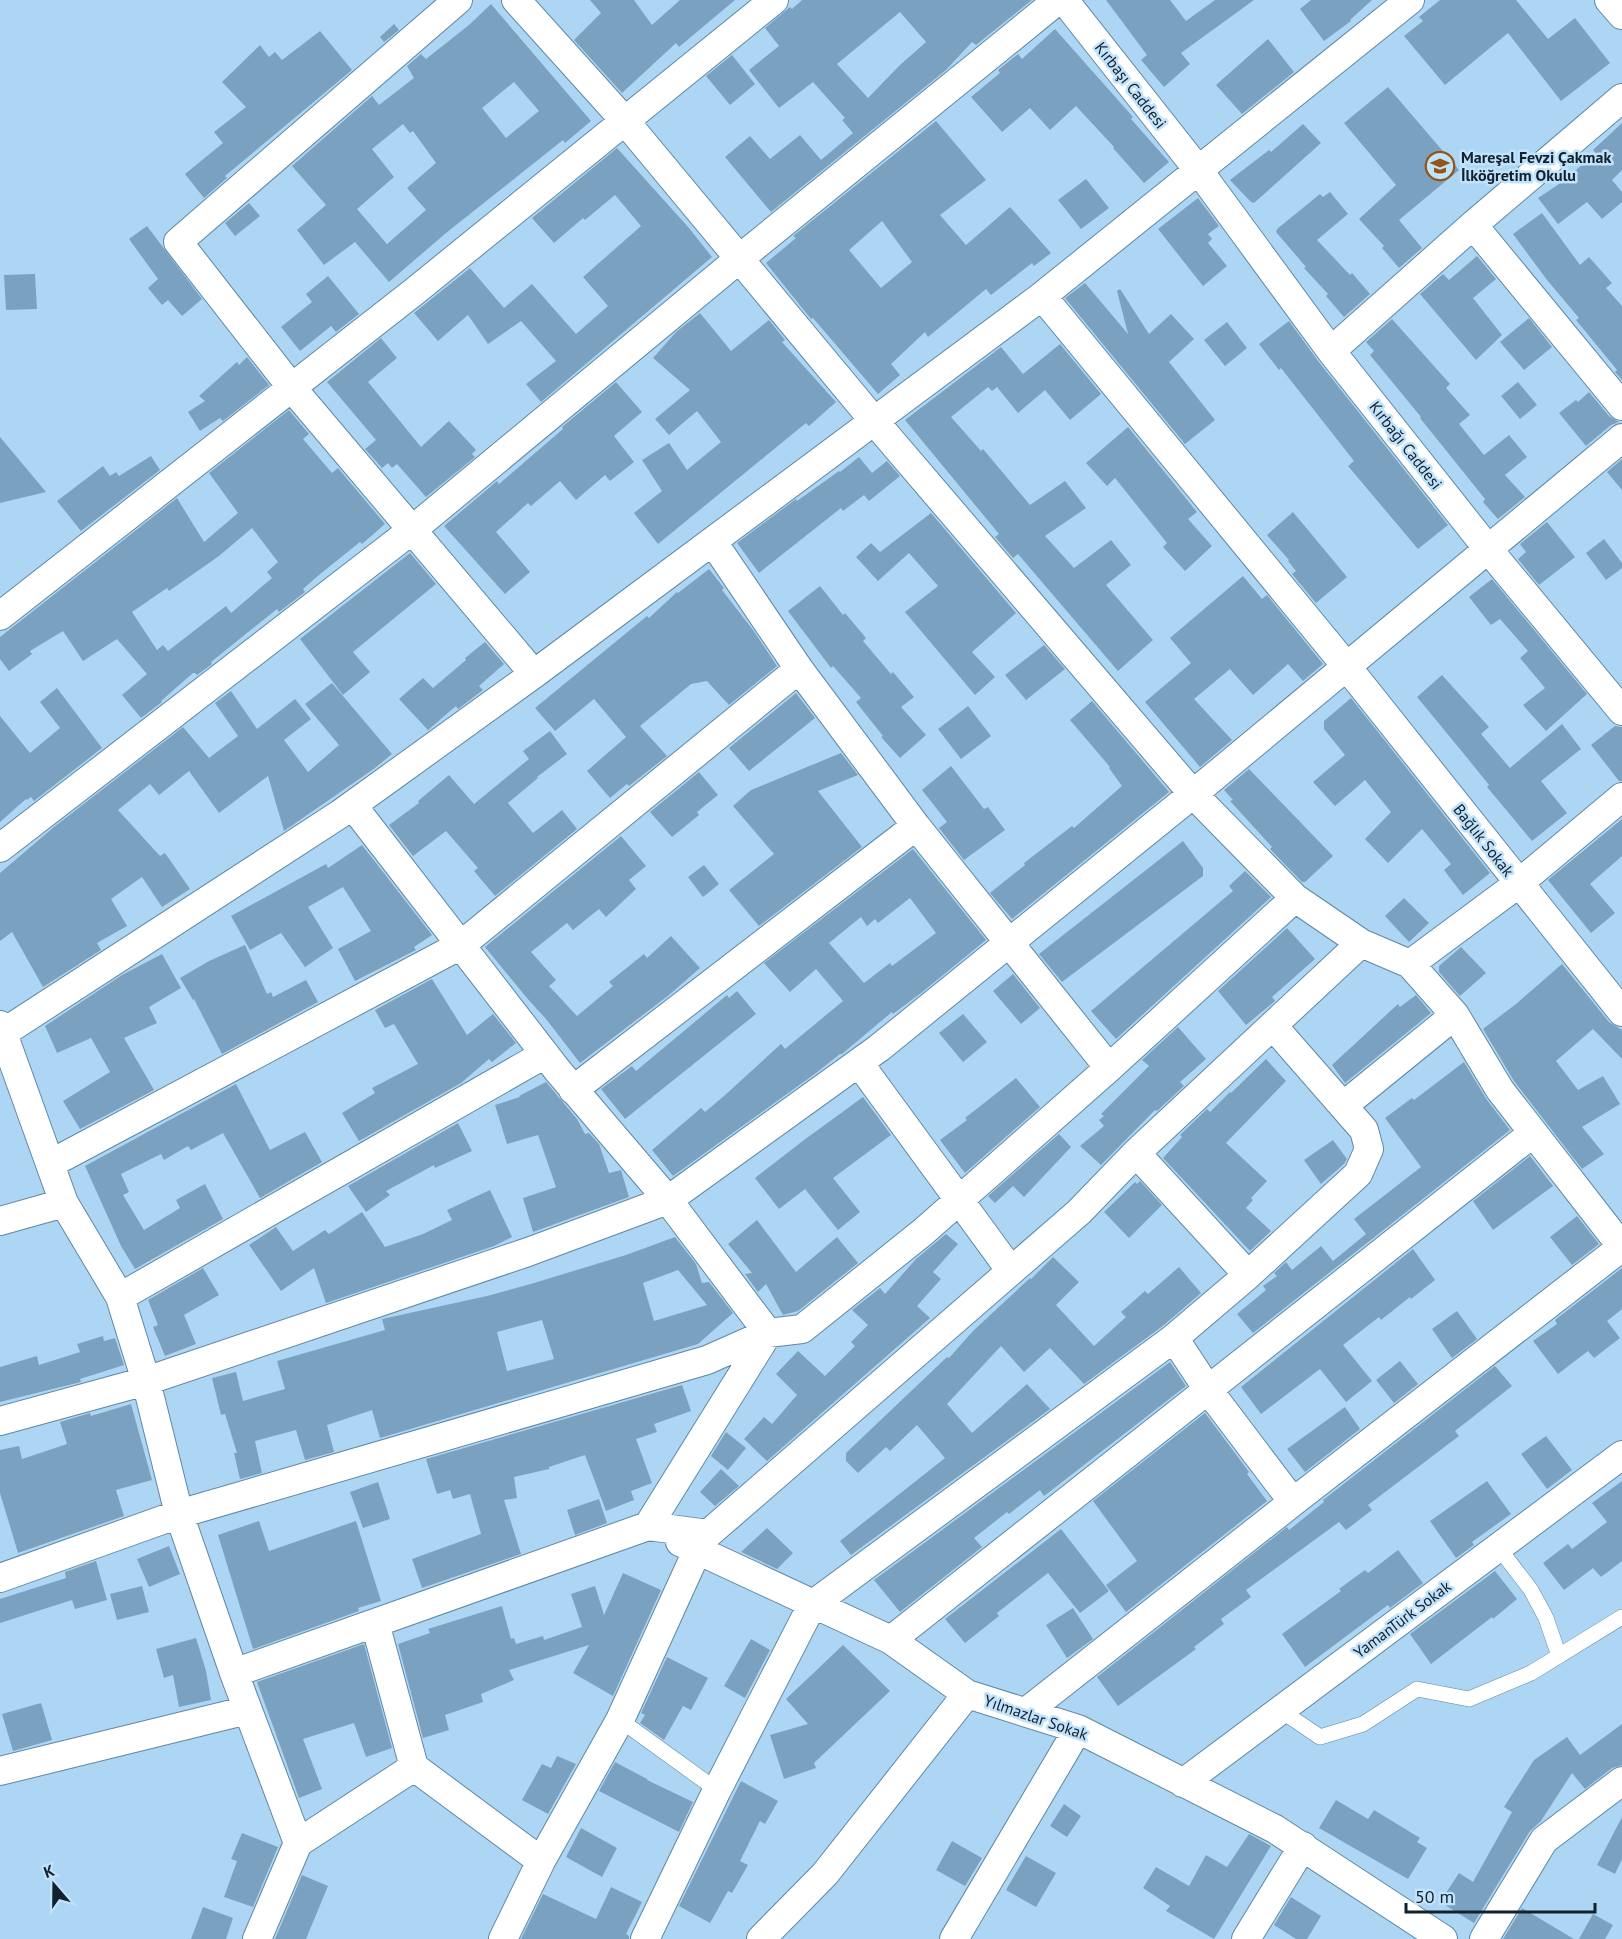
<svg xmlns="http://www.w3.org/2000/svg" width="1622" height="1939" font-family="'PT Sans',sans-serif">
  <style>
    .building { fill: #7aa2c0; fill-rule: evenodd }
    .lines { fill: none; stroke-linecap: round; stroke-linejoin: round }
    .lane-casing { stroke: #6087a4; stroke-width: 16 }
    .street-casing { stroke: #6087a4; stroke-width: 30 }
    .lane { stroke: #fff; stroke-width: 15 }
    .street { stroke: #fff; stroke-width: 28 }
    .labels { text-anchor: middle; stroke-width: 5; stroke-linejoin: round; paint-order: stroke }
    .street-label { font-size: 16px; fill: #12212d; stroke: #c1e2fb }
    .poi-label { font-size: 16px; font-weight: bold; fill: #12212d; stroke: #c1e2fb; text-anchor: start }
  </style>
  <rect width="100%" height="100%" fill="#add6f5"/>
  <path class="building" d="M590,0H634L652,25L680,0H735L679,47L676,43L622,93L574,40L601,13Z
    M802,0H1032L976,45L972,42L946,70L771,212L725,157L750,136L770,159L800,135L821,160L853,133L842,120L845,118L813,82L779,108L749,70L779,46L765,28L790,7L792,9ZM900,12L926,42L900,65L868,98L837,64Z
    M1106,0H1170L1186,21L1215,0H1254L1181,53L1190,64L1164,87L1141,60L1147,55Z
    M1311,0H1372L1350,20L1351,21L1324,41L1300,9Z
    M1440,0H1516L1548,39L1575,18L1610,63L1561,101L1508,33L1445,85L1404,36L1423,21L1419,17Z
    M491,4L591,121L565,143L563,140L446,233L389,282L355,242L324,265L297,230L326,205L292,166L372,96L379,105L414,78L407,66L421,54L426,59L469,25ZM514,82L539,111L506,138L482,108ZM403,124L410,133L413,131L436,163L407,188L426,210L387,244L357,209L394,177L372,149Z
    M394,24L399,30L384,42L380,37Z
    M1055,29L1133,117L1131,119L1169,162L1144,183L1113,148L1114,147L1076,106L1050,130L1030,108L1002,132L971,97L1000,73L998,70L1018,54L1022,59Z
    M320,31L352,70L225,176L227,178L204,198L185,174L223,143L214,132L246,107L222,82L260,45L269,57L275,52L282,60Z
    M1268,39L1294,72L1242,114L1216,85Z
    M732,55L755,84L730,105L706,76Z
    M1388,87L1459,170L1399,220L1422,248L1399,268L1382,248L1384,246L1359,219L1396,185L1344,123Z
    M936,121L986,180L940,215L966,245L1010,207L1051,253L1034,266L1032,263L991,295L986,289L928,337L925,332L891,364L900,375L878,394L813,318L811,319L766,263L796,238L793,236ZM882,221L912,262L881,288L849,250Z
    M1622,123V170L1612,180L1622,192V202L1602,219L1587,202L1558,224L1538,198L1562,182L1596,153L1593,150Z
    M1303,124L1321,143L1254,203L1251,202L1230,180L1269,150L1271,152Z
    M617,148L689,228L712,257L541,402L526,384L556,361L521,321L488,344L468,315L438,341L414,313L470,268L504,308L532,284L576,334L608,306L583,277L641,226L615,195L585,220L583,218L554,243L532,218Z
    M1086,179L1109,208L1081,229L1058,200Z
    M1330,192L1348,214L1317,240L1350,275L1352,273L1370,294L1344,317L1326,296L1328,294L1304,268L1306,267L1276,232L1277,229L1320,194L1323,197Z
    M1198,198L1219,226L1208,234L1212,239L1208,243L1227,266L1203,286L1158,229Z
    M249,203L260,216L235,236L225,223Z
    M1542,213L1580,265L1589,257L1612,283L1606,288L1622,306V380L1615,372L1617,370L1576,320L1579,318L1547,280L1513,234Z
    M147,226L202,299L182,316L168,300L162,305L148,288L158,279L129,239Z
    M1477,256L1496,279L1473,298L1502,335L1476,360L1420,294L1443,274L1449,280Z
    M35,274L37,309L6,310L4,275Z
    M328,276L359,314L336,332L331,326L300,351L281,327L312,302L306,294Z
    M1085,283L1128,334L1117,291L1120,289L1149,334L1171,314L1194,339L1169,362L1215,420L1185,444L1065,298Z
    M700,313L731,351L769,320L785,340L782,342L836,402L809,426L806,423L658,544L634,513L662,491L642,460L669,443L687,470L721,442L697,411L669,435L655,419L690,390L653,358L676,332Z
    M1529,318L1552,347L1524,370L1500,342Z
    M1392,319L1450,384L1446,388L1470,415L1459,424L1484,455L1509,435L1527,457L1505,475L1525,497L1498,519L1483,502L1485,499L1420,418L1421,417L1370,355L1374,351L1366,342Z
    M1289,321L1318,361L1448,525L1418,549L1348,466L1354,461L1281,368L1279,370L1259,344Z
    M1227,322L1247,348L1225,366L1204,340Z
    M381,338L397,358L368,382L421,447L449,421L476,450L472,454L475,457L426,497L397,464L392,468L388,463L382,468L365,449L376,440L327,382Z
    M1060,344L1101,394L1070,420L1045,390L1018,413L997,387L992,391L988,387L951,417L981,451L983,449L1030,505L1065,481L1086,508L1045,536L1074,568L1111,540L1131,565L1106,585L1153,640L1118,671L1018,554L1013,558L995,537L999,534L905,420L1001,347L1023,374Z
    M247,357L269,385L223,421L220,418L200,431L188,412L205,401L199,396L237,362L239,365Z
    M616,382L642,412L614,436L634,462L610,481L605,475L576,500L560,481L531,506L528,503L496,532L530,572L505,594L444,526L497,481L499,484L563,429L562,427Z
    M1518,382L1537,405L1520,419L1501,396Z
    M1589,392L1609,416L1619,422L1611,425L1586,446L1559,413L1576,400L1578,402Z
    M289,410L309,434L303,439L332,473L338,468L385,524L362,544L360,542L319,575L303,589L305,592L279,612L277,609L211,662L212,664L197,675L195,673H193L161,701L162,702L141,718L122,695L147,674L117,639L83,661L63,631L30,651L32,654L9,671L0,659V637L177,498L204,542L238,513L209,473ZM252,528L278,562L267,572L272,578L231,613L226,606L168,651L163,645L157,650L132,612L167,588L169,591L219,556Z
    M1128,427L1197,512L1188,519L1212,546L1185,571L1163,547L1167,543L1115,478L1107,486L1086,463Z
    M0,437L46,492L0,503Z
    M151,456L160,470L81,531L57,501L103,466L110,476L116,472L119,476Z
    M859,457L872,473L887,461L900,476L869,501L864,495L843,511L841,508L759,573L737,543L796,499L797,501L839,471L840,472Z
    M1622,459V490L1607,472Z
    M1293,512L1347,577L1316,603L1292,574L1296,571L1288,561L1289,560L1267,535Z
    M931,513L1016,613L972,652L995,677L975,695L905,612L938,586L909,553L878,581L856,557L871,543L880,552Z
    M1547,522L1575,557L1539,585L1518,559L1526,552L1520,544Z
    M1604,539L1622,563V568L1606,580L1586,553Z
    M410,553L436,584L353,652L370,672L343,695L300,639Z
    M709,569L724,588L722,590L753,630L777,666L729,705L707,681L691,684L640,726L667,756L629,786L627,784L610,798L587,771L626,737L594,699L555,731L535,708L647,616L649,618L677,592L678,593Z
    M1243,576L1262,599L1267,595L1323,664L1303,681L1288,664L1253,695L1230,669L1194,699L1232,740L1200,767L1145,702L1191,663L1170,638Z
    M1492,579L1587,694L1546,731L1523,705L1545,688L1520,658L1528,651L1500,619L1491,625L1469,597Z
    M820,586L843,615L845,613L866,638L863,641L891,674L893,672L914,697L901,707L926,735L900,758L881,737L883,736L856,702L861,698L833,666L831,668L788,611Z
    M485,642L504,664L479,686L483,690L458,709L456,706L428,730L399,699L423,678L433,688L466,660L465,658Z
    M1044,645L1065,669L1026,700L1005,675Z
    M1442,675L1489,727L1481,734L1510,768L1562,724L1581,749L1541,781L1567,813L1532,841L1487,787L1489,785L1464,754L1417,697Z
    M332,683L392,754L375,768L284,831L268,776L219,813L189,771L159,795L150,784L118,810L160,856L165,853L190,889L162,907L142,877L111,899L127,926L97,943L101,950L43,987L12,932L0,941V873L54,827L183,727L209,758L238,736L215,703L231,691L257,729L295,699L311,719L284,740L308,772L339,745L305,704Z
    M57,688L102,748L34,801L31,797L27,800L26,799L0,822V716L30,753L60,728L40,702Z
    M796,693L815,718L749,771L729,748Z
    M1351,698L1490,873L1463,895L1444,870L1451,864L1422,829L1388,863L1365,839L1391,812L1365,780L1335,806L1313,782L1345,755L1324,729V721Z
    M1092,701L1169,792L1012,919L990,893L1025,865L1024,863L1072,826L1074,828L1122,786L1109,768L1110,767L1070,720Z
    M968,706L991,736L961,759L938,729Z
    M1615,726L1622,727V781H1619L1591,745Z
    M550,731L567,754L537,777L538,778L508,803L533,833L562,810L577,829L495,896L474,871L478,868L446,831L413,856L389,825L419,803L418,801L449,775L474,804L529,759L523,751Z
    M841,753L858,775L818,791L862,847L759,926L729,890L774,854L733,806L751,790Z
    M951,766L984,809L988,807L1005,830L964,860L939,828L947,822L922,790Z
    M1249,769L1333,856L1305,882H1302L1270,849L1272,847L1230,801L1233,800L1224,790Z
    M699,772L718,795L697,812L699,815L672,837L650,812Z
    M1622,819V856L1590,884L1615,913L1591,933L1548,880Z
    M621,836L646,866L629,880L636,889L606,917L599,909L573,930L567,923L531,952L556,980L549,986L577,1016L613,986L609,982L644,954L647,958L671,936L700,968L669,995L580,1063L546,1019L526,997L485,947Z
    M1183,841L1203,868V876L1062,982L1039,954Z
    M362,845L432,935L414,947L416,950L355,981L338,949L371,931L343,887L308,907L333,948L305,967L281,933L250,950L231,916L326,864L328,868Z
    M913,849L986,940L921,993L893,1014L892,1012L842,1054H840L816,1073L673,1176L652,1150L701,1108L705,1112L724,1096L781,1044L785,1049L843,1001L816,969L790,992L764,963ZM910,898L936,933L892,966L890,963L864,983L829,943L861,917L867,926L875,919L878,923Z
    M704,865L719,884L703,897L688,877Z
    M1245,871L1271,897L1116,1039L1091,1011L1233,891L1229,886Z
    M1404,898L1429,923L1409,942L1385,916Z
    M1287,928L1315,959L1272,997L1275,1001L1246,1025L1218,991Z
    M245,945L267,994L271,992L273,997L306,980L318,1002L222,1054L194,999L193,1000L180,978L209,961Z
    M1461,947L1486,973L1460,996L1439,972V966Z
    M162,954L181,988L149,1007L157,1023L124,1038L154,1090L80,1129L63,1101L110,1072L91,1038L57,1053L45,1026L122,975Z
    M1562,964L1609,1022L1622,1030V1059L1593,1029L1556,1061L1578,1090L1603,1076L1620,1104L1582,1127L1604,1154L1582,1169L1514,1081L1483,1029L1516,1004Z
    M1013,974L1040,1008L1021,1024L993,991Z
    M432,979L467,1035L493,1014L516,1043L492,1062L489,1059L461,1083L359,1141L342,1113L375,1093L372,1088L418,1064L394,1024L385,1028L375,1010Z
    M737,991L756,1014L625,1119L601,1089L632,1066L636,1071L727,995L729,998Z
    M1416,995L1431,1013L1345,1083L1332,1065L1398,1004L1400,1007Z
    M963,1014L987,1042L963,1062L939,1033Z
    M1178,1027L1206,1059L1180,1082L1184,1086L1157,1111L1155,1110L1101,1165L1080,1146L1104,1126L1099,1120L1104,1116L1101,1114L1149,1066L1142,1060Z
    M1266,1059L1286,1081L1226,1143L1267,1181L1251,1198L1253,1200L1246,1208L1271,1231L1250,1251L1163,1158L1182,1137L1180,1135L1207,1109L1210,1112L1230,1092L1231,1093Z
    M1464,1062L1487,1100L1510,1130L1253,1333L1237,1314L1266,1290L1263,1286L1277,1276L1274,1273L1286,1262L1292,1270L1321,1246L1333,1261L1366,1234L1354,1219L1421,1167L1385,1118L1412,1098L1414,1100Z
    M1016,1078L1040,1107L965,1173L940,1140L967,1120L965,1118Z
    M546,1082L577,1119L585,1134L589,1133L599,1144L609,1173L621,1170L629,1197L533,1232L523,1198L556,1187L538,1135L507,1144L495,1105L520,1097L519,1096Z
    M236,1084L270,1150L305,1132L322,1162L260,1198L223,1133L191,1150L188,1146L164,1160L161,1154L121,1174L129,1192L123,1195L144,1230L180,1208L176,1200L205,1184L223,1219L135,1269L121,1246L85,1166Z
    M863,1097L891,1135L833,1178L860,1212L838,1230L805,1189L779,1209L755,1178L804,1140Z
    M458,1123L472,1151L435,1168L434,1165L386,1191L390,1195L366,1212L348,1186Z
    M1059,1134L1071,1147L1024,1197L1013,1186L995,1203L988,1196Z
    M1333,1140L1347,1159L1344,1164L1321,1184L1304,1160Z
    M1530,1156L1553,1186L1493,1230L1473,1201Z
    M1140,1181L1162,1205L1129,1238L1104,1212L1135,1182L1137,1184Z
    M490,1190L512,1237L494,1246L326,1303L314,1268L281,1291L249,1245L276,1227L293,1251L325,1230L329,1234L362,1212L385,1247L423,1234L452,1220L447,1210Z
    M1577,1216L1599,1244L1572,1265L1550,1237Z
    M757,1220L796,1272L837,1237L858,1263L798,1311L783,1315L766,1284L758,1292L745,1274L752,1273L728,1244Z
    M946,1234L958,1244L933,1272L941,1279L917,1306L930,1318L767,1461L744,1439L764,1417L772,1424L797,1395L776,1374L798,1351L825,1376L855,1346L851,1342L868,1325L852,1310L880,1288L885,1294L916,1259Z
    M675,1237L696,1264L702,1283L709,1282L733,1313L698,1344L380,1438L372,1410L327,1425L334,1452L305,1460L296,1430L255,1441L262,1473L240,1479L234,1453H237L225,1414L221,1415L212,1378L236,1372L243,1401L285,1389L277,1361L385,1330L382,1319L487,1296L534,1283L626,1255ZM678,1270L707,1305L654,1321L643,1283ZM542,1320L554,1359L507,1371L497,1332Z
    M1413,1249L1435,1280L1411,1299L1410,1297L1381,1320L1379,1317L1343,1345L1372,1381L1346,1402L1320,1369L1261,1414L1241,1387Z
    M1053,1257L1079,1282L1056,1305L1094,1346L1126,1317L1121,1312L1145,1291L1148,1294L1179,1267L1201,1293L1164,1325L1084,1384L1050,1348L1024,1372L1001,1346L947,1404L972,1433L1027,1384L1050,1409L851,1555L840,1541L945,1458L917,1425L890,1451L886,1447L858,1473L846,1461V1453L947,1357L949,1358L973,1331L1030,1278L1031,1279Z
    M203,1268L219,1295L184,1315L196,1344L165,1356L153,1327L158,1325L148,1300Z
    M1622,1268V1309L1607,1321L1620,1338L1594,1358L1588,1351L1558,1374L1533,1341L1557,1324L1555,1320Z
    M1457,1311L1477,1339L1452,1358L1432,1329Z
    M103,1336L104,1341L115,1338L124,1365L80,1379L81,1382L0,1402V1367L37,1356L39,1365L80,1352L77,1344Z
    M1400,1361L1418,1384L1394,1403L1376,1380Z
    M1170,1362L1186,1386L1044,1496L1040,1490L1009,1514L1007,1512L974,1538L982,1547L900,1612L874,1580Z
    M1495,1366L1512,1386L1455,1431L1459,1436L1368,1505L1372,1510L1346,1530L1339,1522L1246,1590L1251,1597L1221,1619L1224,1624L1194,1647L1196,1649L1118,1706L1097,1677L1287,1527L1289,1530L1324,1502L1323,1500Z
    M682,1385L691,1411L654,1424L657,1432L636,1439L652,1483L631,1491L634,1500L606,1511L585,1455L549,1467V1469L514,1477L517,1498L504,1500L521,1554L422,1588L412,1559L481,1534L470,1494L453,1499L450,1490L437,1494L426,1459Z
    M131,1404L152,1480L116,1490L124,1516L18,1553L0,1493V1450L19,1446L22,1459L67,1444L60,1422L90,1413L91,1416Z
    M1345,1407L1360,1429L1305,1472L1287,1449Z
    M1205,1413L1249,1472L1247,1474L1267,1501L1126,1612L1106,1585L1137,1561L1093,1501Z
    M726,1432L746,1448L728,1470L711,1456Z
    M1546,1436L1572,1470L1547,1489L1521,1454Z
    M721,1469L739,1486L715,1506L700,1492Z
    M1487,1481L1511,1514L1472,1542L1474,1545L1456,1558L1430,1521Z
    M1622,1481V1561L1601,1577L1593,1568L1564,1590L1543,1563L1568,1544L1572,1549L1607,1522L1592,1503Z
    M378,1482L390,1519L363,1528L350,1492Z
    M599,1499L607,1523L575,1535L567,1510Z
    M259,1521L269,1551L356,1521L381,1601L358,1608L359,1611L253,1649L218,1535Z
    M767,1528L793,1553L777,1569L741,1552Z
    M1061,1529L1109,1591L1080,1613L1048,1573L997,1613L999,1616L965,1643L945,1619Z
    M169,1546L180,1574L149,1587L137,1559Z
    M1398,1550L1423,1583L1390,1608L1388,1605L1305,1667L1282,1634L1341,1591L1339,1589L1365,1570L1368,1573Z
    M96,1561L107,1600L75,1609L72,1600L0,1623V1599L66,1578L65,1572Z
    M1495,1571L1517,1599L1493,1619L1492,1617L1431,1664L1410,1634Z
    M623,1573L661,1590L613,1696L573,1673L589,1645L509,1670L514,1680L481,1694L483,1702L445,1715L449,1730L423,1738L398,1644L430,1633L428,1629L502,1606L511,1639L514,1638L516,1644L543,1636L544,1640L582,1627L571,1594L595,1586L604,1615Z
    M142,1586L149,1612L117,1620L110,1594Z
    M1073,1608L1093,1639L1067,1658L1046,1625Z
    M196,1638L206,1671L211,1700L179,1707L173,1675L164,1678L156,1649Z
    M751,1639L770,1650L745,1698L724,1686Z
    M364,1644L392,1748L366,1757L354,1723L303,1739L322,1789L299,1798L257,1682Z
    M843,1645L890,1691L814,1763L816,1768L784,1779L770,1735L808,1724L786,1699Z
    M667,1657L708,1678L691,1710L683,1706L664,1740L640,1723L645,1715L641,1713Z
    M41,1703L52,1740L13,1751L2,1714Z
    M1622,1724V1765L1612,1768L1585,1789L1572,1773L1541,1821L1530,1831L1474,1923L1440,1902L1459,1873L1473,1882L1512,1812L1504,1807L1534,1760L1567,1737L1580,1755Z
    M557,1756L576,1764L548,1814L522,1800L542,1764L551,1768Z
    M615,1762L647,1779V1780L693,1802L679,1832L599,1791Z
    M741,1781L778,1801L765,1824L760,1821L740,1861L748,1865L732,1893L728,1891L710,1923L679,1906Z
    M1336,1800L1368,1819L1374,1810L1420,1838L1417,1842L1427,1848L1408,1879L1319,1828Z
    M1064,1804L1081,1816L1067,1837L1050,1826Z
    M1622,1817V1859L1615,1874L1597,1865Z
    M581,1828L617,1848L602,1877L566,1857Z
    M242,1833L278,1847L253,1907L224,1897L237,1861L231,1859Z
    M1249,1834L1271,1846L1214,1939L1166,1911L1170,1906L1143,1888L1156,1867L1189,1886L1206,1855L1227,1867Z
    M952,1841L982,1858L965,1886L936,1870Z
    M1026,1856L1056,1873L1036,1907L1006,1890Z
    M302,1875L328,1886L306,1939H275Z
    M611,1887L642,1902L626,1934L629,1936V1939H521L543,1894L596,1919Z
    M1291,1897L1321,1916L1307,1939H1296L1274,1925Z
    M203,1907L233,1918L226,1939H191Z
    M1522,1908L1574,1939H1503Z
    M1593,1914L1613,1925L1605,1939H1579Z"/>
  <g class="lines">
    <g class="lane-casing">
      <path id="lane" d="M1498,1547L1531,1590L1546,1618L1559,1656
        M1280,1710L1320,1737L1363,1724L1417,1689L1469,1699L1531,1673L1622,1617
        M620,1720L717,1790"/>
    </g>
    <g class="street-casing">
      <path id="street" d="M458,0L178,242L292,388L534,674
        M516,0L625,121L875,422L1193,794L1295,898L1361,943L1410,964L1455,1015L1500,1090L1622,1247L1293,1502
        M1064,0L1199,171L1331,351L1488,549L1622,711
        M1609,0L1622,15
        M1473,225L1622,406
        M1042,296L1347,667L1622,1012
        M1331,351L1473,225L1622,98
        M713,542L799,669
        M0,616L415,291L774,0
        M353,806L558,1071L668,1200L768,1333L648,1526
        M0,848L412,530L739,259L1058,0
        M1410,964L1518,884L1622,797
        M0,1025L64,1203L120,1297L146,1381L179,1514L234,1673L298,1843
        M1273,1026L1343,1106
        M3,1033L340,814L534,674L1042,296L1410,0
        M859,1063L1011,1271
        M573,1090L916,826
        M1136,1153L1248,1275
        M50,1164L461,945L799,669L916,826L1109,1068L1295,898
        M0,1221L64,1203
        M120,1297L545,1054
        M0,1421L146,1381L528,1252L668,1200L879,1048L1193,794L1622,438
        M680,1542L891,1640L967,1694
        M0,1578L179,1514L707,1360L768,1333L802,1329L923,1232L1109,1068
        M375,1623L414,1767
        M891,1640L1533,1133
        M234,1673L648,1526L708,1534L1079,1212L1136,1153L1361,943
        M1026,1712L1293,1502L1209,1391L1174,1338
        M0,1771L248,1710
        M1183,1783L1622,1455
        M257,1939L298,1843L414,1767L541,1861
        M503,1939L541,1861L620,1720L697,1551
        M645,1939L717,1790L812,1605L1174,1338L1248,1275L1358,1174L1369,1149L1364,1130L1343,1106L1455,1015
        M761,1939L825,1874L967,1694L1078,1729L1275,1829L1443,1939
        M954,1939L1078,1729
        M1246,1939L1303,1846
        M1484,1939L1544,1840L1622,1781"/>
    </g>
    <use href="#lane" class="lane"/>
    <use href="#street" class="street"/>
  </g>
  <defs>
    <g id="school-ring" transform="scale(1.5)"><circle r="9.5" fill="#c1e2fb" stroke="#915516" stroke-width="1.5"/><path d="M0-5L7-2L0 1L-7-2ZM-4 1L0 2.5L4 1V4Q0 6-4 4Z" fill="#915516"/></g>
  </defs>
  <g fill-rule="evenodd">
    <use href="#school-ring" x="1440" y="166"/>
  </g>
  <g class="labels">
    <g class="street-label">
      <text transform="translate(1131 85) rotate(52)" y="6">Kırbaşı Caddesi</text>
      <text transform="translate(1406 445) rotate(52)" y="6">Kırbağı Caddesi</text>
      <text transform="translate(1484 840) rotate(52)" y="6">Bağlık Sokak</text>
      <text transform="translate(1402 1619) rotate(-37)" y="6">YamanTürk Sokak</text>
      <text transform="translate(1036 1717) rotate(19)" y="6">Yılmazlar Sokak</text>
    </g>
    <g class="poi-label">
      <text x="1461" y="163">Mareşal Fevzi Çakmak<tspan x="1461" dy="18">İlköğretim Okulu</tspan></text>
    </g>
  </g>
  <g transform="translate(54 1885) rotate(340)" stroke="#c1e2fb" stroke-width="4.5" paint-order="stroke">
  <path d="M0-4.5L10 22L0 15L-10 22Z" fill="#12212d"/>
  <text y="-9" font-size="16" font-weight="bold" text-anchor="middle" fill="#12212d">K</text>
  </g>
  <path d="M1406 1903v9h189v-9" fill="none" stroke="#12212d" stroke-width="3"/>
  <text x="1415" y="1903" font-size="18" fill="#12212d" stroke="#c1e2fb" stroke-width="4.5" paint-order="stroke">50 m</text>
</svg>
